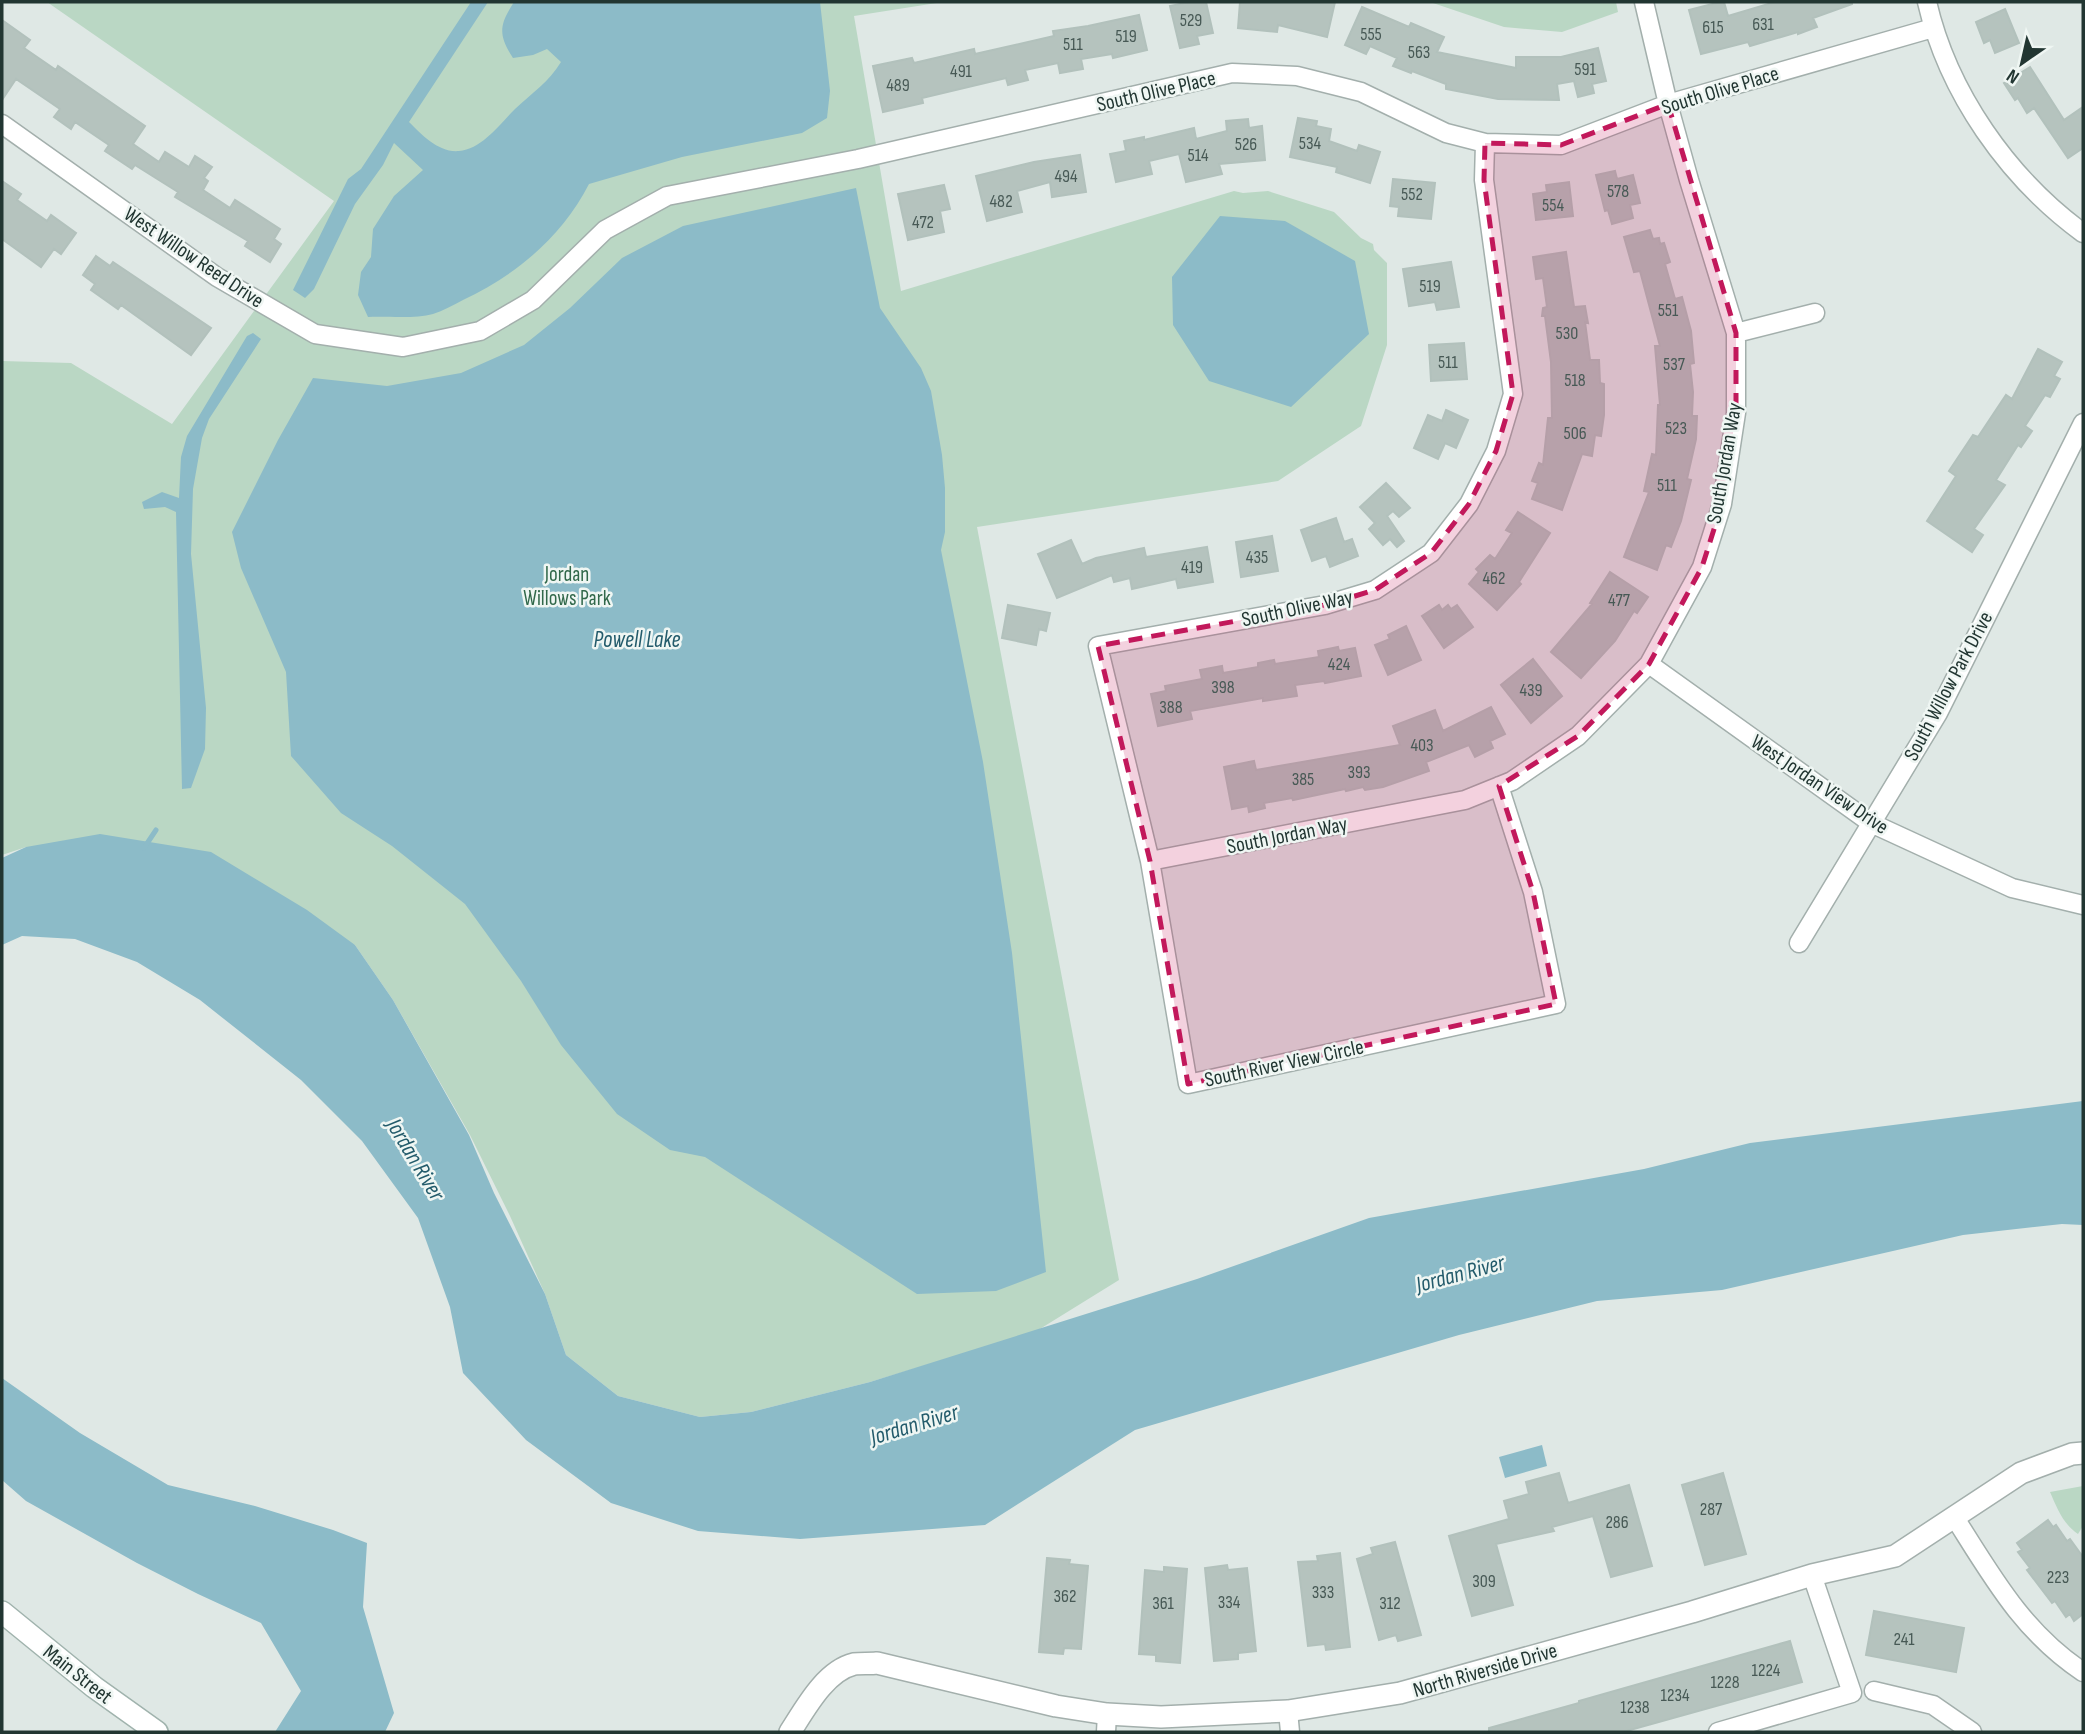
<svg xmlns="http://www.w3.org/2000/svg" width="2085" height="1734" font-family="'Sofia Sans Condensed',sans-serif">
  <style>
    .green { fill: #bad7c4 }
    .water { fill: #8cbbc8 }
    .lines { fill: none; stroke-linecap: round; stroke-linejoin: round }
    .stream { stroke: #8cbbc8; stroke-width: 5 }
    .building { fill: #b5c3be; stroke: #b2c1bc; stroke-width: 2 }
    .minor-casing { stroke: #a3afac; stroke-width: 21 }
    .tertiary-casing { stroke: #a3afac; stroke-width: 24 }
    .secondary-casing { stroke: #a0b3ad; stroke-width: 24 }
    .minor { stroke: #fff; stroke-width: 18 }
    .tertiary { stroke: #fff; stroke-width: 21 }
    .secondary { stroke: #fff; stroke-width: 21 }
    .marked { fill: #c2185b; fill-opacity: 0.2; stroke: #c2185b; stroke-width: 5; stroke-dasharray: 14 9; stroke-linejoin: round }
    .labels { text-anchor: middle; stroke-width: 5; stroke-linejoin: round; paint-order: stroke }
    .number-label { font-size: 18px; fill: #475955 }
    .street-label { font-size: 21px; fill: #223632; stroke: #eff6f3 }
    .park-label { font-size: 21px; fill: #31684a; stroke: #eff6f3 }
    .water-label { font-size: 23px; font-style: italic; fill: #235b6b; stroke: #eff6f3 }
  </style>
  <rect width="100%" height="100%" fill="#dfe8e5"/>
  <path class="green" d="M47,2H943L854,16L901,291L1234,191L1243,193L1268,191L1334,212L1361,238L1373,244L1374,250L1387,263V345L1361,426L1278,481L977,527L1119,1280L1035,1332L870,1382L751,1412L700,1417L618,1396L566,1355L545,1294L510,1216L470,1135L393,1000L355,945L26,847L2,855V361L71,363L172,424L334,201Z
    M1430,2H1616L1618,12L1562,32L1504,27Z
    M2083,1486V1526L2078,1534C2063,1524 2057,1508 2050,1492Z"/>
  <path class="water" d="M471,2H488L409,122C422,135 439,153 459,151C482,149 500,124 515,109C532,93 549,82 561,62L547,49L533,55L513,58C498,35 499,25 514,2H820L830,91L827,118L802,133L682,157L589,184C562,237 516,275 463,300C453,305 443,311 433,314C416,319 387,316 368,317L358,295L361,272L371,257L373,229L394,196L423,170L394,143L383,165L355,204L314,289L305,298L293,290L348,179L361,169Z
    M856,188L880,308L921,368L931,391L942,455L945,488V532L941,550L983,762L1012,953L1046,1272L996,1291L917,1294L705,1157L670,1150L617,1114L561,1045L521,981L465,904L392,846L341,813L291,756L286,672L241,568L232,532L278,440L313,378L387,386L461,373L524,345L570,308L622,258L683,226Z
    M1220,216L1285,221L1355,261L1369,334L1291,407L1209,381L1173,325L1172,277Z
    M253,333L261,339L209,419L202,438L193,489L191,554L206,708L205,749L191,788L182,789L176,512L165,507L144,509L142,502L162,492L179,498L181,457L187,436L247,336Z
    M100,834L211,852L307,910L355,945L393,1000L469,1135L494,1193L545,1294L566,1355L618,1396L700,1417L751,1412L870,1382L1197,1279L1369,1218L1644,1169L1750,1143L2083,1101V1225L2062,1224L1963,1235L1722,1290L1597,1301L1459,1335L1135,1430L985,1525L800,1539L698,1531L611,1503L526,1440L463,1373L450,1307L418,1218L362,1141L301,1080L200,1000L137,962L75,939L22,936L2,945V858L26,847Z
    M2,1378L80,1433L168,1485L255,1506L333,1530L367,1543L363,1607L394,1713L385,1732H275L301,1691L261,1623L198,1594L137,1563L26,1501L2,1480Z
    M1542,1445L1547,1466L1505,1478L1499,1457Z"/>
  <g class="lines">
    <path class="stream" d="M144,848L156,830"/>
  </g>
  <path class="building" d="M1190,2H1206L1213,33L1197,36L1199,44L1180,48L1170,6Z
    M1240,2H1335L1327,37L1278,25L1277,32L1238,28Z
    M1720,2H1724L1728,16L1775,2H1852V4L1813,18L1817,27L1798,34V32L1750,46L1748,42L1701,54L1689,10Z
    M1362,7L1409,27L1411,23L1444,37L1437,52L1516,68V57H1561L1598,48L1606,81L1592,84L1594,93L1578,97L1574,81L1557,84L1559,100L1498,99L1446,89V84L1412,71L1411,73L1393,66L1397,58L1370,46L1366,54L1345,45Z
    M2005,9L2019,43L1995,53L1990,40L1984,43L1976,22Z
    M1139,15L1147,50L1113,58L1112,54L1081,59L1083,69L1060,73L1058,63L1025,70L1028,80L1008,85L1006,78L922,98L923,103L883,112L873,66L912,58L914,63L974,49L975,54L1054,36L1053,31L1088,26Z
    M2,20L30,40L24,48L56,70L58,66L145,126L133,144L159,162L165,152L189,167L195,156L212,167L204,178L208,181L203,190L230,208L235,200L280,229L274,239L281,244L270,262L245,246L248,241L175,197L178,192L135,165L132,169L105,151L109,145L75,122L71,129L54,117L60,109L16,79L2,100Z
    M2030,67L2064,120L2083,107V148L2068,158L2034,108L2027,113L2018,98L2015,100L2004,83Z
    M1298,118L1317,121L1316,126L1331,129L1329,141L1357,151L1359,145L1380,152L1370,183L1336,172L1337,167L1290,157Z
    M1248,119L1249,128L1262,126L1265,160L1219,164L1222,174L1186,182L1179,154L1149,161L1152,174L1116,182L1110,154L1126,151L1124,141L1144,137V140L1194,128L1196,139L1227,131L1226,121Z
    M1080,155L1086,192L1052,197L1050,182L1017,191L1022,212L987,221L976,176L1034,162Z
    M1615,171L1617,179L1633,175L1640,203L1630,205L1633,218L1612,224L1608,210L1605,211L1596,175Z
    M1393,179L1435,183L1431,219L1398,216L1399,207L1390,206Z
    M2,181L21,194L17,200L47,221L51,215L76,233L61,254L54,249L41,267L2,239Z
    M1569,182L1573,216L1536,220L1533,194L1547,192L1546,185Z
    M944,185L950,209L940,211L944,232L908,240L898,194Z
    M1650,230L1653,239L1659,238L1660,244L1664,243L1670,262L1665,264L1675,299L1682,297L1691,331L1694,363L1690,364L1693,392L1692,416H1697L1696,439L1687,479L1691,480L1681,521L1671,547L1666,545L1657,570L1624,557L1649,492L1644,491L1652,454L1656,455L1658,405H1660L1655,346H1660L1640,271L1634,272L1624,237Z
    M1566,252L1574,307L1585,306L1588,323L1585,322L1590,360H1599L1600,383L1604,384V415L1601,436L1595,435L1592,456L1582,454L1562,510L1532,499L1538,483L1532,481L1539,463L1543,465L1548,418H1552L1551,362L1545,316H1542L1543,308L1547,307L1543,278L1536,279L1533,257Z
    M96,256L110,266L113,262L211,328L191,355L121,305L118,309L91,290L95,284L83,275Z
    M1451,262L1459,307L1437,310L1435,302L1409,306L1403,269Z
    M1464,343L1467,379L1431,381L1429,345Z
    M2038,349L2062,362L2054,376L2060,379L2050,397L2045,395L2025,426L2032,431L2021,447L2018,445L1996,480L2005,485L1974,529L1983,535L1972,552L1927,521L1956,476L1949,471L1973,435L1978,437L2006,395L2012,399Z
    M1446,410L1468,420L1456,448L1445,443L1438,459L1414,448L1428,415L1442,421Z
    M1386,483L1410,508L1399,517L1393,511L1387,516L1404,541L1397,547L1390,539L1383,545L1369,529L1375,523L1360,507Z
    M1518,512L1550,533L1519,582L1521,584L1497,610L1469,584L1479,572L1476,569L1490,555L1495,559L1512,533L1506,530Z
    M1336,518L1344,542L1352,539L1358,556L1330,567L1326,556L1312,561L1301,530Z
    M1272,536L1278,571L1241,577L1236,542Z
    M1071,540L1082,564L1096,558L1144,548L1146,557L1207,547L1213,582L1178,588L1176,579L1132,589L1130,578L1114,582L1112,575L1057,598L1038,554Z
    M1610,572L1648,597L1637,613L1634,611L1615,641L1581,678L1551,652L1592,604L1590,603Z
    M1008,605L1050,613L1046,631L1039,629L1036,645L1002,638Z
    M1439,605L1442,610L1448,605L1451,609L1457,605L1473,627L1444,648L1422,616Z
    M1406,626L1421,660L1388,675L1375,645L1390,639L1388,635Z
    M1338,647L1339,651L1355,648L1361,676L1325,683L1324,681L1295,685L1297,696L1263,701V698L1190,711L1192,719L1158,726L1151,694L1166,691L1165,686L1202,679L1200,670L1222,666L1223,673L1258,667V663L1274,660L1275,664L1319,657L1318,651Z
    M1533,659L1562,696L1531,723L1501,685Z
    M1491,707L1505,734L1490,741L1493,748L1475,757L1469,745L1426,762L1429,771L1383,787L1365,790L1363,787L1346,791L1345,789L1293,800L1292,798L1264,803L1265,808L1249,812L1248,806L1232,809L1224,767L1254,761L1256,770L1400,745L1393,726L1435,710L1443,731Z
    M1559,1473L1568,1503L1629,1485L1652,1566L1611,1577L1593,1516L1552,1527L1554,1531L1496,1544L1513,1605L1472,1616L1449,1536L1509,1519L1504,1501L1529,1494L1526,1482Z
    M1723,1473L1746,1554L1705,1565L1682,1485Z
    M2048,1520L2053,1527L2056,1525L2067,1541L2070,1539L2083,1557V1614L2074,1621L2070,1614L2066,1617L2055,1601L2052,1603L2027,1570L2030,1568L2018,1552L2022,1550L2017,1543Z
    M1395,1542L1421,1635L1398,1641L1396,1635L1379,1640L1357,1559L1373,1554L1371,1548Z
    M1340,1553L1350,1647L1326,1650L1325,1644L1308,1646L1298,1562L1318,1561L1317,1556Z
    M1047,1558L1070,1560L1069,1564L1088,1566L1081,1649L1064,1648L1063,1654L1039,1652Z
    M1227,1565L1228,1570L1247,1568L1256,1651L1238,1653V1659L1214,1661L1205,1568Z
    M1164,1567L1187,1569L1180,1663L1156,1661V1655L1139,1654L1145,1570L1164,1572Z
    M1874,1611L1964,1628L1956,1672L1866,1655Z
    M1790,1641L1802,1682L1623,1732H1489V1728L1579,1703V1701Z"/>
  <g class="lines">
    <g class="minor-casing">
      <path id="minor" d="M1927,2C1948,93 2008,178 2083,233
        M2,124L217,277L315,334L403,347L480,331L533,300L605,230L667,196L858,159L1232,73L1297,76L1361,92L1446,133L1485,143L1561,145L1668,104L1933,28
        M1485,143L1484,180L1513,394L1496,451L1469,504L1431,553L1375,590L1325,605L1098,646L1150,861L1188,1084L1556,1004L1533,892L1499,786
        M1736,333L1815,313
        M1649,664L1871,823L2012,888L2083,905
        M1150,861L1465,800L1512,781L1578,736L1649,664L1702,567L1722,504L1736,413V333L1689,180L1668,104L1644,2
        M1799,943L1938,713L2083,423
        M1955,1518C1993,1578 2023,1632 2083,1672
        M1874,1691L1933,1705L1972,1732
        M1288,1711L1290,1732
        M1106,1732L1107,1714
        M1718,1732L1852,1693L1812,1575"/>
    </g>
    <g class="tertiary-casing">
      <path id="tertiary" d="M790,1732C805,1709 825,1671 854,1664C861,1663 870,1664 877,1663L1056,1706L1107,1714L1161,1717L1288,1711L1400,1693L1692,1612L1812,1575L1895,1556L2021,1473L2072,1454L2083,1453"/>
    </g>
    <g class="secondary-casing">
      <path id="secondary" d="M2,1612L94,1687L157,1732"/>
    </g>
    <use href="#minor" class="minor"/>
    <use href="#tertiary" class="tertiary"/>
    <use href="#secondary" class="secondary"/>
  </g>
  <path class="marked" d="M1668,104L1736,333V413L1722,504L1702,567L1649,664L1578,736L1499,786L1533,892L1556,1004L1188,1084L1150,861L1098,646L1325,605L1375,590L1431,553L1469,504L1496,451L1513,394L1484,180L1485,143L1561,145Z"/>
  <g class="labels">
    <g class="number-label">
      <text x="1191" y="26">529</text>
      <text x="1763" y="30">631</text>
      <text x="1713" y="33">615</text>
      <text x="1371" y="40">555</text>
      <text x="1126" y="42">519</text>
      <text x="1073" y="50">511</text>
      <text x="1419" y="58">563</text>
      <text x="1585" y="75">591</text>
      <text x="961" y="77">491</text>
      <text x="898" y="91">489</text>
      <text x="1310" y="149">534</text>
      <text x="1246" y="150">526</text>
      <text x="1198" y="161">514</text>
      <text x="1066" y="182">494</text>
      <text x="1618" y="197">578</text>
      <text x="1412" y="200">552</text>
      <text x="1001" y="207">482</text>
      <text x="1553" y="211">554</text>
      <text x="923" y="228">472</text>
      <text x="1430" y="292">519</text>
      <text x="1668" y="316">551</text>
      <text x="1567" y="339">530</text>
      <text x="1448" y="368">511</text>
      <text x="1674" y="370">537</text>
      <text x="1575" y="386">518</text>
      <text x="1676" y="434">523</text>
      <text x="1575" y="439">506</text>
      <text x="1667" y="491">511</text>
      <text x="1257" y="563">435</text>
      <text x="1192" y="573">419</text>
      <text x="1494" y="584">462</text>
      <text x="1619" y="606">477</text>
      <text x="1339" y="670">424</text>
      <text x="1223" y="693">398</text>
      <text x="1531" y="696">439</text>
      <text x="1171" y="713">388</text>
      <text x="1422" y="751">403</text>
      <text x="1359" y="778">393</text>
      <text x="1303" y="785">385</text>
      <text x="1711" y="1515">287</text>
      <text x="1617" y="1528">286</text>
      <text x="2058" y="1583">223</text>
      <text x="1484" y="1587">309</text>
      <text x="1323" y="1598">333</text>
      <text x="1065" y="1602">362</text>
      <text x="1229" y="1608">334</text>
      <text x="1163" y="1609">361</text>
      <text x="1390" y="1609">312</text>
      <text x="1904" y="1645">241</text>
      <text x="1766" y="1676">1224</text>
      <text x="1725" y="1688">1228</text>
      <text x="1675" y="1701">1234</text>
      <text x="1635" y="1713">1238</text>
    </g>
    <g class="street-label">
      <text transform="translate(1720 90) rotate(-17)" y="7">South Olive Place</text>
      <text transform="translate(1156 91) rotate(-13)" y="7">South Olive Place</text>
      <text transform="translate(194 257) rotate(34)" y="7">West Willow Reed Drive</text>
      <text transform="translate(1724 463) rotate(-80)" y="7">South Jordan Way</text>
      <text transform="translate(1297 608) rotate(-12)" y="7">South Olive Way</text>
      <text transform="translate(1948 686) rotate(-62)" y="7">South Willow Park Drive</text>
      <text transform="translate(1820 784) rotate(34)" y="7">West Jordan View Drive</text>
      <text transform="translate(1287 835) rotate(-11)" y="7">South Jordan Way</text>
      <text transform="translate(1284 1063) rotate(-12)" y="7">South River View Circle</text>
      <text transform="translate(1485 1670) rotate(-16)" y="7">North Riverside Drive</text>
      <text transform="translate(78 1674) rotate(38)" y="7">Main Street</text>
    </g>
    <g class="park-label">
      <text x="567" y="581">Jordan<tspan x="567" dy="24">Willows Park</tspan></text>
    </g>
    <g class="water-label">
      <text x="637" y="647">Powell Lake</text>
      <text transform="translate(416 1159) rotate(59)" y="8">Jordan River</text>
      <text transform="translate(1460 1273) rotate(-15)" y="8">Jordan River</text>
      <text transform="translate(914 1424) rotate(-17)" y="8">Jordan River</text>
    </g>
  </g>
  <rect width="2085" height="1734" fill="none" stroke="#223632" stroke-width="7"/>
  <g transform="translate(2022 63) rotate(214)" stroke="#eff6f3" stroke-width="5" paint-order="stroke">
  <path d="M0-5L12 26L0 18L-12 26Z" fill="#223632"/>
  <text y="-10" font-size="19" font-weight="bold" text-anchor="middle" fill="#223632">N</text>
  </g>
</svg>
